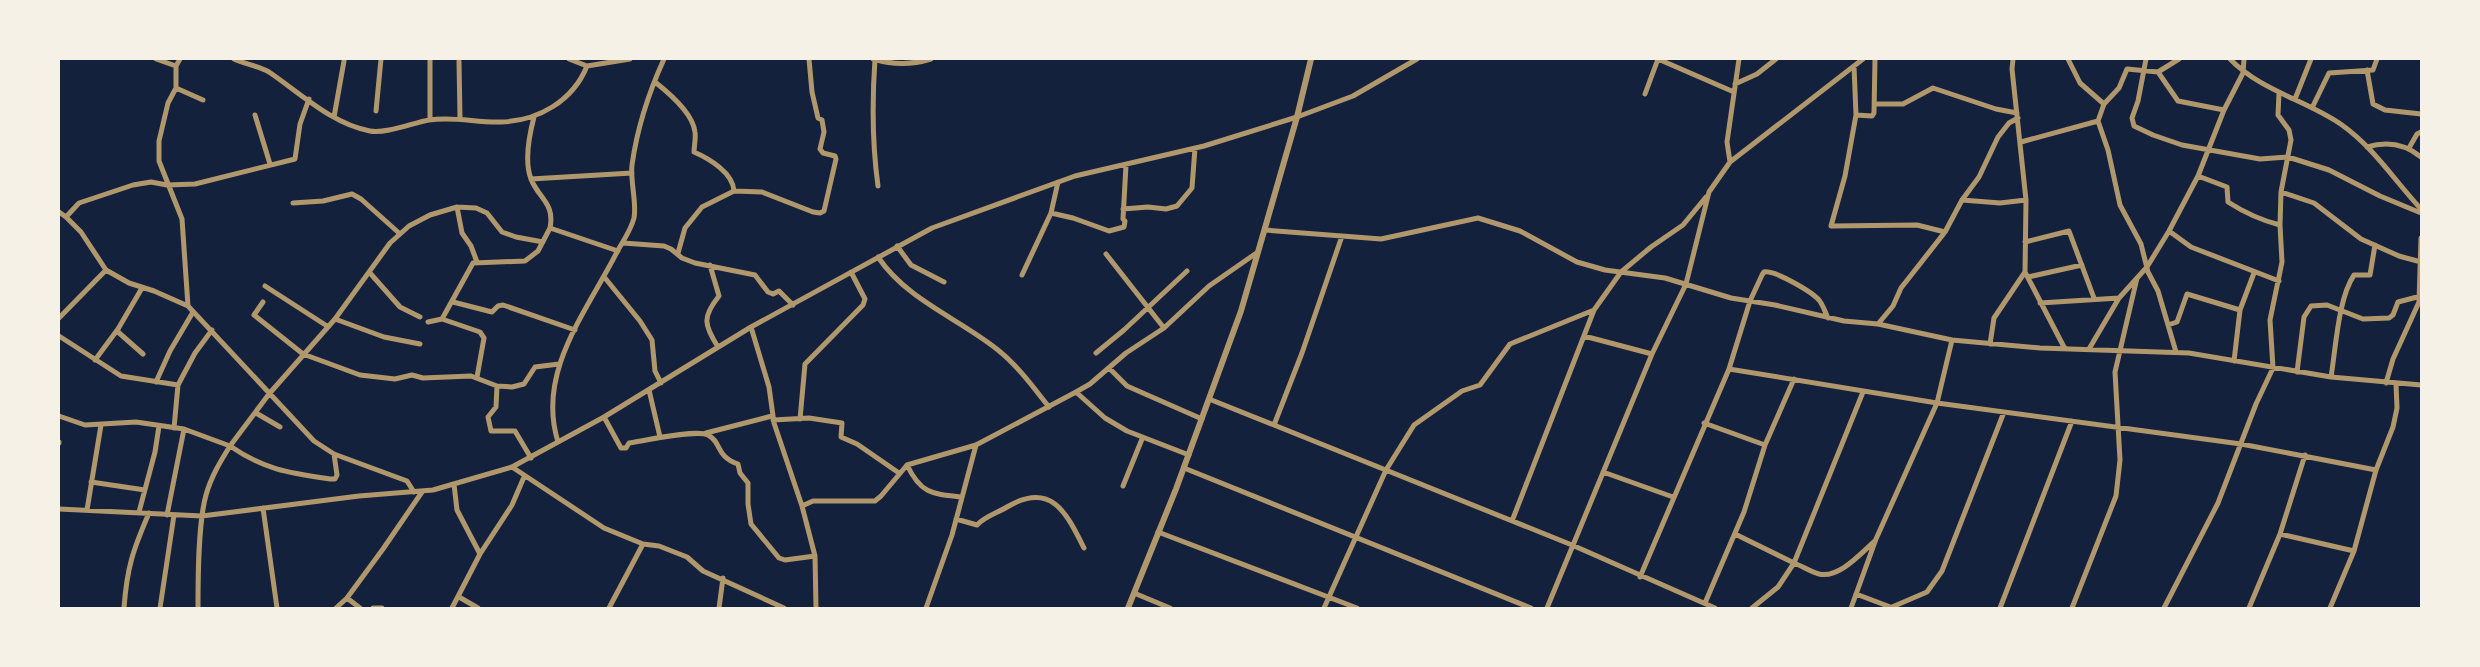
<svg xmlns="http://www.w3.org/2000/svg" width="2480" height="667" font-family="'Source Serif 4',serif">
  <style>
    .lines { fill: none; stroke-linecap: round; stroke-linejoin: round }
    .minor { stroke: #b1986c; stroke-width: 5 }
    .tertiary { stroke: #b1986c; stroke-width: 6 }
  </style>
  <rect width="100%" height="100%" fill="#14213d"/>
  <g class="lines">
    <path class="minor" d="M156,59L176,66L180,59
      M234,59C245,64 259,66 269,72C300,93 332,124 370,131C385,134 413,123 429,120C455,116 477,123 501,122C538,121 573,101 587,66L630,59
      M569,59L587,66
      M873,59C894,65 911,65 931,59
      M875,59C872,102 872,143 878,186
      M1658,59L1734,92
      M2013,59L2012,69L2026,200L2025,272L2065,349
      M2068,59L2080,83L2104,104
      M2146,59L2138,101L2132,118L2134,126L2153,135L2182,145L2260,159L2288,157L2329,170L2380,196L2421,213
      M2230,59C2261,91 2306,100 2342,125C2373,147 2395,181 2421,209
      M459,61L460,118
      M176,66V88L168,103L159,141V161L182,219L188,306
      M1854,66L1856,115L1845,176L1831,226L1917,225L1945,232
      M2367,70L2373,104L2385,110L2421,114
      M2158,72L2178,101L2224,110
      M655,82C669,93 693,113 695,132C696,139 694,146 694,152C710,159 733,173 734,191
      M1735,84L1757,74L1776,59
      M176,88L203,100
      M1645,94L1658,59
      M2295,99L2311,59
      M1876,104H1903L1933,88L1996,109L2017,113
      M2312,108L2329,73L2373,70L2377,59
      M376,111L381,59
      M255,115L270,164
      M1856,115L1872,116L1874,113L1875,59
      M334,117L344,61
      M534,117C529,136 524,161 531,179C539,199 555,203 550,228L618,251
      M430,120V59
      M2098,121L2108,150L2120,205L2141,244L2148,272L2158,291L2176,352
      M2021,142L2098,121L2104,104L2119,88L2127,69L2158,72L2179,59
      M2367,147C2387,141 2405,144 2421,157
      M2409,148L2417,134L2421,132
      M1730,162L1727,142L1739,59
      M2198,176L2227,187L2228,202C2245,213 2260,220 2280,225
      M531,179L632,173
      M2281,192L2314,203L2361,239L2399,256L2421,262
      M1962,200L2000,203L2026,200
      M293,203L323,201L352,194L361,199L399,233
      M457,207L462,233L471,246L477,262
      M1123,209L1148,207L1166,209L1177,206L1192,188L1195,148
      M59,212L66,217L79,203L133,185L151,182L167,185L195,184L295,159L300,124L309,99
      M1051,213L1073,218L1109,231L1124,227L1125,221L1123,219L1126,165
      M66,217L81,232L106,270L129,283L154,291L188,306L314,441L334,454L407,481L414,492
      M1265,230L1381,239L1478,218L1520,231L1577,262L1605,270L1665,278L1731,298L1775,305L1844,321L1878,324L1952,340L2040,348L2189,353L2331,377L2421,385
      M2169,231L2191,247L2279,281
      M2025,242L2069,231L2094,298
      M623,243L664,246L671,249L682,258L695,263L755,275L768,292L773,294L779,291L793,305
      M897,246L911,265L944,282
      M678,253L685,228L702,207L734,191L762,192L813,212L820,213L824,211L836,159L835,156L823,153L820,149L824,132L822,120L818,118L812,92L809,59
      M1106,254L1164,328
      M878,257C907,300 958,318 998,350C1018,366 1033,387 1049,407
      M710,265L719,296C702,317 704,325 718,347
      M370,273L400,307L420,317
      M1022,275L1051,213L1058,182
      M2028,277L2082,265
      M605,278L640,321L652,340L655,371L661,383
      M265,286L327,326
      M142,288L118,329V332L143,354
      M263,302L254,315L303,354L360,375L395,379L412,375L423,378L471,376L497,386L512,387L524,384L535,367L559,364
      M453,302L492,312L498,306L503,305L575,330
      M2040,303L2119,298
      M59,318L106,270
      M335,319L384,337L420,344
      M442,319L480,332L484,338L477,377
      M428,322L442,319L473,263L525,261L538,251L550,228
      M1878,324L1893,306L1901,288L1945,232L1962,200L1979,177L1998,137L2009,123L2018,118
      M2168,325L2177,322L2187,294L2240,310
      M751,327L769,387L774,423L802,506
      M59,336L121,376L178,385
      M1584,336L1652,354
      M1990,344L1994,318L2025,272
      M2089,349L2119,298L2147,267L2169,231L2198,176L2224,110L2243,73L2244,59
      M1096,353L1124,330L1187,271
      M95,360L118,329
      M2234,361L2240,310L2254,273
      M1109,368L1127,386L1202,419
      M1729,369L1937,403L2241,444L2376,470
      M2297,372L2304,317L2311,306L2327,305L2363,319L2389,318L2393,315L2398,302L2421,296
      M2331,377C2336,347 2338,299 2354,275H2370L2375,245
      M156,382L170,351L193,312
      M2386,383L2393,359L2419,302L2421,238
      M497,386L496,407L488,417L491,431H515L531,458
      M649,390L660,437
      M1076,392L1105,418L1127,431L1189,455
      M1209,399L1274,425L1302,353L1342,236
      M256,413L280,427
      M59,416L85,425L136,422L184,429
      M604,417L621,448H626L629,443C643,441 697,429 708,435C722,442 715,456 738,464L740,473L748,483V504L751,524L779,558L785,560L815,556
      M800,419L805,364L863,305L865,299L851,272
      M773,420L809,418L842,423L841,437L857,444L899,473
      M1704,423L1765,445L1744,512L1705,603
      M1274,425L1572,545L1715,608
      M174,428L178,385L195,353L212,330
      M706,433L772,416
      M558,442C536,372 587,311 617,252C623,241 631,230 634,218C637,203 630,181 632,165C637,129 649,92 664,59
      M59,443V442
      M1765,445L1794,379
      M907,465C921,494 932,494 962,497
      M512,467L604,528L643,544L659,546L687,557L703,571L784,608
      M1184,468L1531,608
      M1603,472L1673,497
      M91,482L145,490
      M454,484L457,510L480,554
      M1123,486L1142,439
      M263,508L277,608
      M59,509L202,516L359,496L433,490L512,467L604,417L751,327L932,228L1075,176L1204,146L1297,117L1353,96L1417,59
      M87,510L101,425
      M139,512L155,452L159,426
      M167,515L184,429L230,446L269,394L335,319L390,243L409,226L430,215L457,207L476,208L487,213L502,232L516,237L543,242
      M956,519L977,525C984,517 997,513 1007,507C1051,481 1066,512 1084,548
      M1512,521L1594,310
      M1158,532L1357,608
      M1735,534L1794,563L1863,392
      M2280,534L2354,551
      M1640,577L1729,369L1750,301L1762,275L1764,272C1775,270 1812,292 1819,300C1823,305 1825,312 1828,318
      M1134,593L1170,608
      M1856,594L1893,608
      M459,597L478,608
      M347,598L360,608
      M1892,607L1927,592L1942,571L2004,412
      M124,608C127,567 133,550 149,513
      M160,608L174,515
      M198,608C198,578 198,523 206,495C211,477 220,462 230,446C265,470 289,473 330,479H335L337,475L334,454
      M336,608L347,598L383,549L422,492
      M373,608H382
      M452,608L480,554L512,505L524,477
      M609,608L643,544
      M719,608L723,578
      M816,608L815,556L802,506L813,501H875L881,496L907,465L976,445L1076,392L1090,384L1126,353L1164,328L1209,286L1258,252
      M926,608L952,535L976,445
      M1324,608L1386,470L1414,425L1462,391L1480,385L1510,344L1594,310L1621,272L1651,247L1683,225L1706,197
      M1547,608L1652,354L1686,284L1709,192L1730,162L1863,59
      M1752,608L1778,587L1794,563C1802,566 1811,572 1819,574C1839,579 1861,553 1875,541
      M1851,608L1876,539L1937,403L1952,340
      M2000,608L2072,421
      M2072,608L2116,496L2120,460L2115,372L2137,278
      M2164,608L2218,503L2256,404L2273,368L2270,320L2282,262L2280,225L2281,192L2291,140L2289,130L2278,115L2279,93
      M2249,608L2280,534L2305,455
      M2330,608L2354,551L2376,470L2393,427L2397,408L2396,384"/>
    <path class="tertiary" d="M1128,608L1176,489L1241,311L1297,117L1311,59"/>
  </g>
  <rect width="2480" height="667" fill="none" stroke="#f6f1e7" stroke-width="120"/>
</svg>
